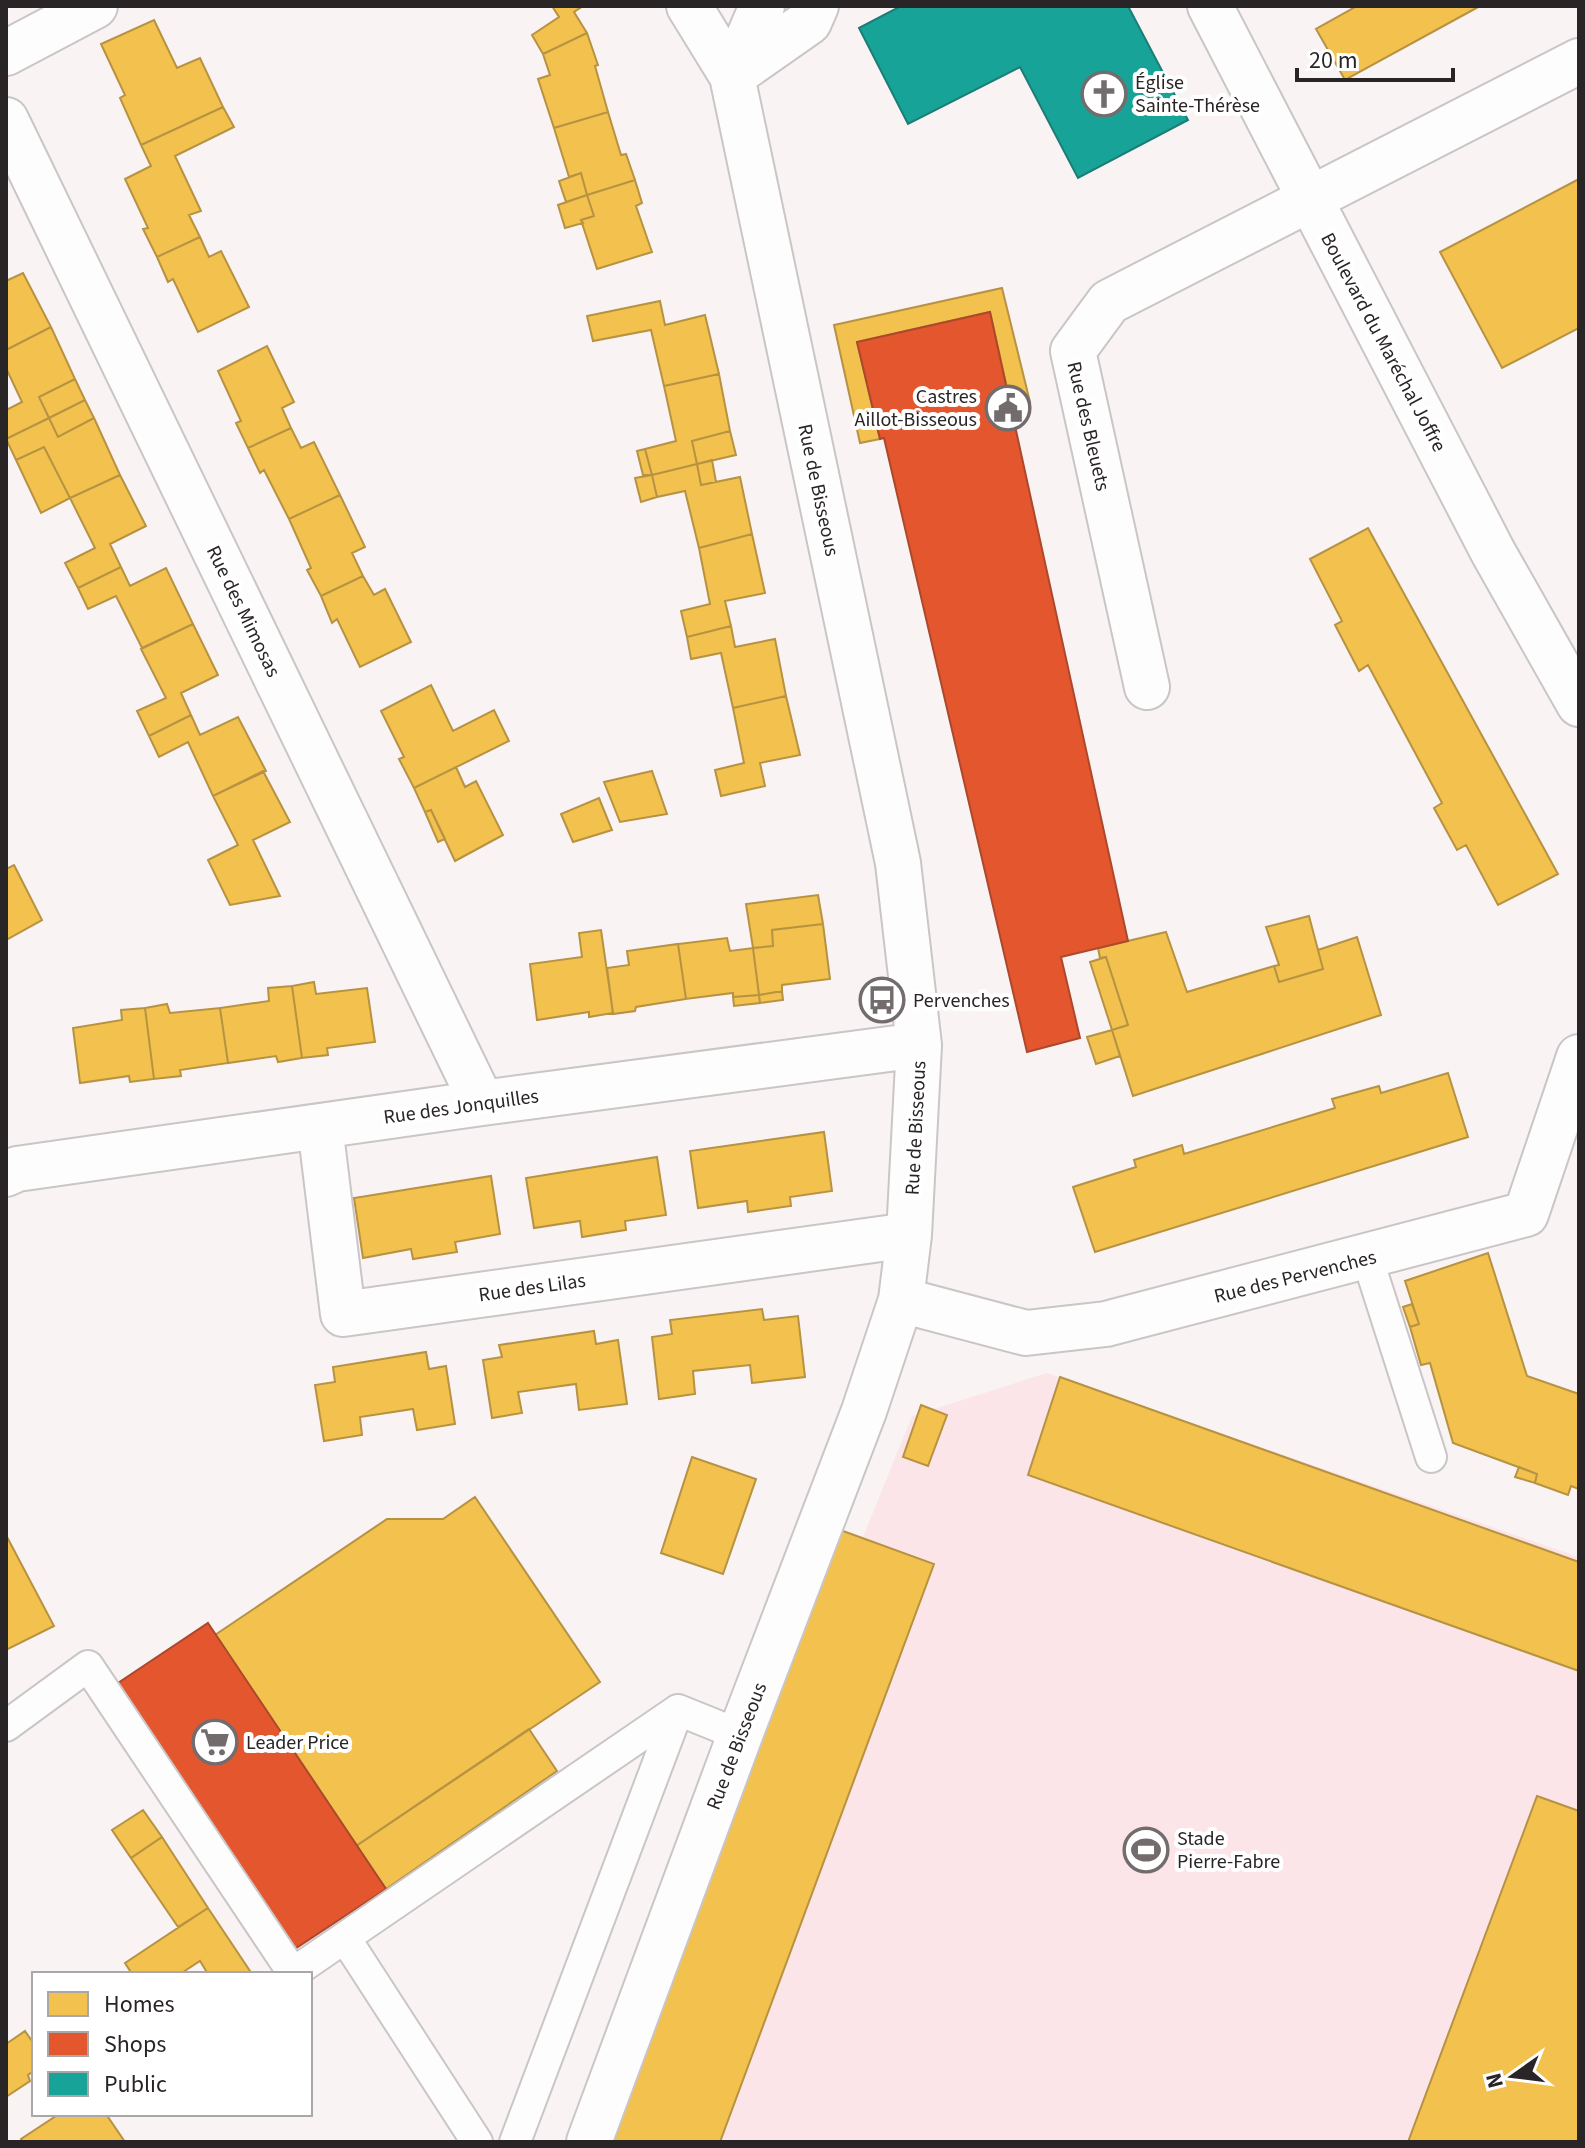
<svg xmlns="http://www.w3.org/2000/svg" width="1585" height="2148" font-family="'Source Sans 3',sans-serif">
  <style>
    .green { fill: #fce5e8 }
    .homes { fill: #f2c14e; stroke: #b69242; stroke-width: 2 }
    .shops { fill: #e4572e; stroke: #ac482b; stroke-width: 2 }
    .public { fill: #17a398; stroke: #1c7d76; stroke-width: 2 }
    .lines { fill: none; stroke-linecap: round; stroke-linejoin: round }
    .lane-casing { stroke: #cac5c6; stroke-width: 34 }
    .street-casing { stroke: #cac5c6; stroke-width: 48 }
    .secondary-casing { stroke: #cac5c6; stroke-width: 48 }
    .lane { stroke: #fefdfd; stroke-width: 30 }
    .street { stroke: #fefdfd; stroke-width: 44 }
    .secondary { stroke: #fefdfd; stroke-width: 44 }
    .labels { text-anchor: middle; stroke-width: 8; stroke-linejoin: round; paint-order: stroke }
    .poi-label { font-size: 20px; fill: #292425; stroke: #fff; text-anchor: start }
    .street-label { font-size: 20px; fill: #292425; stroke: #fff }
  </style>
  <rect width="100%" height="100%" fill="#faf3f4"/>
  <path class="green" d="M1047,1373L1579,1557V2142H604L832,1527L863,1537L912,1416Z"/>
  <path class="homes" d="M552,6H583L574,12L587,33L543,54L532,35L559,17Z
    M1357,6H1480L1345,80L1316,29Z
    M154,20L177,68L200,58L223,107L141,145L120,98L125,95L101,44Z
    M587,33L598,65L595,66L608,112L554,128L538,79L550,75L543,54Z
    M223,107L234,127L175,156L201,211L189,215L200,237L157,257L143,229L148,228L125,179L151,166L141,145Z
    M608,112L621,155L626,154L635,180L587,195L581,173L569,177L554,128Z
    M581,173L587,195L566,202L559,181Z
    M1579,179V328L1502,368L1440,252Z
    M635,180L642,203L636,206L652,252L597,269L581,220L594,216L587,195Z
    M587,195L594,216L581,220L583,223L565,228L558,205Z
    M200,237L209,257L221,251L249,307L198,332L173,279L168,282L157,257Z
    M23,273L51,327L6,350V281Z
    M1002,288L1030,402L1011,406L990,312L857,342L880,439L860,443L834,325Z
    M660,301L665,325L705,315L719,374L664,386L651,330L593,341L587,316Z
    M51,327L75,379L39,397L49,418L6,439V410L22,402L6,368V350Z
    M267,346L294,402L282,408L291,428L248,448L236,423L241,421L218,371Z
    M719,374L730,431L692,441L697,464L652,475L645,449L676,441L664,386Z
    M75,379L85,400L49,418L39,397Z
    M85,400L94,418L58,437L49,418Z
    M49,418L58,437L94,418L120,475L70,498L44,447L16,460L6,439Z
    M291,428L301,448L314,442L340,495L289,519L264,470L260,473L248,448Z
    M730,431L736,455L697,464L692,441Z
    M44,447L70,498L41,513L16,460Z
    M645,449L652,475H643L637,451Z
    M712,460L716,482L701,485L697,464Z
    M697,464L701,485L740,477L752,534L699,548L685,491L657,497L652,475Z
    M120,475L146,526L110,544L121,567L78,588L65,563L95,548L70,498Z
    M652,475L657,497L641,502L635,478Z
    M340,495L365,547L352,553L363,576L321,596L307,570L311,568L289,519Z
    M1368,528L1558,874L1498,905L1466,845L1457,850L1434,808L1442,803L1368,665L1359,671L1335,625L1342,621L1310,559Z
    M752,534L765,593L725,601L731,626L687,637L681,611L710,604L699,548Z
    M121,567L130,586L166,568L193,624L142,648L116,596L88,609L78,588Z
    M363,576L374,595L385,589L411,642L360,667L337,619L332,623L321,596Z
    M193,624L218,675L181,693L191,715L149,736L137,711L166,698L141,649Z
    M731,626L735,647L775,639L786,696L733,708L721,653L691,659L687,637Z
    M431,685L453,731L494,710L509,741L414,788L399,759L404,757L381,711Z
    M786,696L800,755L760,763L765,786L721,796L715,770L744,763L733,708Z
    M191,715L200,735L238,717L266,771L213,796L188,742L159,757L149,736Z
    M456,767L465,787L476,781L503,835L455,861L431,810L425,812L414,788Z
    M263,771L290,822L253,840L280,896L230,905L208,860L238,845L213,796Z
    M652,771L667,814L620,822L604,782Z
    M599,798L612,830L573,842L561,814Z
    M431,810L445,839L438,842L425,812Z
    M14,865L42,920L6,940V869Z
    M818,895L823,924L772,930L773,946L753,948L746,904Z
    M1309,916L1323,969L1279,982L1274,966L1279,965L1266,927Z
    M823,924L830,979L782,985V991L759,995L753,948L773,946L772,930Z
    M601,930L613,1013L589,1017V1012L537,1020L530,964L582,957L579,933Z
    M1166,932L1187,992L1274,966L1279,982L1323,969L1318,950L1357,937L1381,1015L1133,1096L1112,1030L1128,1025L1106,957L1100,958L1098,948Z
    M727,938L730,951L753,948L759,995L733,997V993L686,999L678,944Z
    M678,944L686,999L636,1007L635,1011L613,1014L607,968L629,965L627,951Z
    M1106,957L1128,1025L1112,1030L1090,962Z
    M314,982L316,994L367,988L375,1042L327,1048L328,1055L302,1058L292,986Z
    M292,986L302,1058L278,1062L276,1056L228,1063L220,1008L269,1001L268,988Z
    M782,991L783,1000L760,1003L759,995Z
    M759,995L760,1003L734,1006L733,997Z
    M167,1004L170,1013L220,1008L228,1063L180,1070L181,1076L154,1079L145,1008Z
    M145,1008L154,1079L130,1082L129,1076L80,1083L73,1028L122,1020L121,1010Z
    M1112,1030L1120,1056L1096,1064L1087,1037Z
    M1448,1073L1468,1137L1095,1252L1073,1187L1136,1167L1134,1160L1182,1145L1184,1154L1335,1108L1332,1099L1379,1086L1381,1093Z
    M824,1132L832,1191L790,1197L791,1206L748,1212L747,1201L698,1208L690,1151Z
    M657,1157L666,1215L625,1221L626,1230L582,1237L580,1221L534,1228L526,1178Z
    M491,1176L500,1234L455,1242L457,1252L413,1259L411,1249L363,1258L354,1198Z
    M1488,1253L1527,1376L1579,1394V1489L1571,1486L1568,1495L1535,1483L1537,1474L1453,1443L1430,1363L1421,1365L1410,1327L1419,1324L1405,1281Z
    M1412,1304L1419,1324L1410,1327L1403,1307Z
    M762,1309L764,1320L798,1316L805,1377L752,1383L750,1365L693,1371L695,1394L659,1399L652,1337L672,1334L670,1320Z
    M594,1331L596,1344L618,1340L627,1404L579,1410L576,1384L518,1392L522,1413L492,1418L483,1360L502,1357L499,1345Z
    M426,1352L429,1369L446,1366L455,1424L417,1430L413,1409L360,1417L362,1435L324,1441L315,1385L335,1382L333,1367Z
    M1060,1377L1579,1562V1671L1028,1475Z
    M921,1405L947,1415L928,1466L903,1457Z
    M692,1457L756,1479L723,1574L661,1553Z
    M1519,1467L1537,1474L1535,1483L1515,1477Z
    M475,1497L600,1682L356,1846L215,1635L387,1519H443Z
    M832,1527L934,1564L720,2142H604Z
    M6,1535L54,1626L6,1650Z
    M529,1729L557,1771L386,1889L356,1846Z
    M1537,1796L1579,1811V2142H1408Z
    M143,1810L162,1837L131,1858L112,1830Z
    M162,1837L208,1908L178,1927L131,1858Z
    M208,1908L252,1974H208L200,1961L180,1974H132L125,1963Z
    M25,2031L34,2044V2071L28,2075L30,2081L6,2097V2044Z
    M59,2114H106L125,2142H23L21,2139Z"/>
  <path class="shops" d="M990,312L1128,941L1061,957L1080,1038L1027,1052L884,438L880,439L857,342Z
    M208,1623L386,1889L290,1952L112,1687Z"/>
  <path class="public" d="M901,6H1128L1188,120L1078,178L1020,67L908,124L859,28Z"/>
  <g class="lines">
    <g class="lane-casing">
      <path id="lane" d="M1367,1257L1431,1457
        M678,1710L740,1735
        M6,1726L88,1666L293,1973L678,1710
        M345,1938L477,2142
        M515,2142L678,1710"/>
    </g>
    <g class="street-casing">
      <path id="street" d="M6,53L95,6
        M732,76L809,22L816,6
        M732,76L762,6
        M6,120L482,1103
        M1147,687L1073,351L1109,302L1579,61
        M320,1126L343,1314L909,1235
        M6,1174L17,1169L482,1103L919,1045
        M901,1300L1026,1333L1106,1324L1526,1214L1579,1057
        M589,2142L740,1735L864,1411L901,1300L909,1235L919,1045L898,863L732,76L689,6"/>
    </g>
    <g class="secondary-casing">
      <path id="secondary" d="M1210,6L1493,552L1579,704"/>
    </g>
    <use href="#lane" class="lane"/>
    <use href="#street" class="street"/>
    <use href="#secondary" class="secondary"/>
  </g>
  <defs>
    <g id="church-ring" transform="scale(2.3)"><circle r="9.5" fill="#fff" stroke="#726c6d" stroke-width="1.5"/><path d="M-1.2-6h2.4v3.5h3.3v2.4h-3.3V6h-2.4V-.1h-3.3v-2.4h3.3Z" fill="#726c6d"/></g>
    <g id="civic-ring" transform="scale(2.3)"><circle r="9.5" fill="#fff" stroke="#726c6d" stroke-width="1.5"/><path d="M-.6-6.5H3V-4.5H.6V-3L4-1V1h2V6H-6V1h2V-1L-.6-3ZM-1.2 2.5V6h2.4V2.5Z" fill="#726c6d"/></g>
    <g id="bus-ring" transform="scale(2.3)"><circle r="9.5" fill="#fff" stroke="#726c6d" stroke-width="1.5"/><path d="M-5-6H5V4H4V6H2V4H-2V6H-4V4H-5ZM-3.5-4V0h7V-4ZM-3.5 1.2v1.5H-2V1.2ZM2 1.2v1.5H3.5V1.2Z" fill="#726c6d"/></g>
    <g id="supermarket-ring" transform="scale(2.3)"><circle r="9.5" fill="#fff" stroke="#726c6d" stroke-width="1.5"/><path d="M-6-5.5h2.5l.6 2H6L4.5 2H-2.5L-4.4-4H-6ZM-1.5 3.2a1.3 1.3 0 1 0 .1 0ZM3 3.2a1.3 1.3 0 1 0 .1 0Z" fill="#726c6d"/></g>
    <g id="stadium-ring" transform="scale(2.3)"><circle r="9.5" fill="#fff" stroke="#726c6d" stroke-width="1.5"/><path d="M0-5a6.5 5 0 1 0 0 10a6.5 5 0 1 0 0-10ZM-3.5-1.8h7v3.6h-7Z" fill="#726c6d"/></g>
  </defs>
  <g fill-rule="evenodd">
    <use href="#church-ring" x="1104" y="94"/>
    <use href="#civic-ring" x="1008" y="408"/>
    <use href="#bus-ring" x="882" y="1000"/>
    <use href="#supermarket-ring" x="215" y="1742"/>
    <use href="#stadium-ring" x="1146" y="1850"/>
  </g>
  <g class="labels">
    <g class="poi-label">
      <text x="1135" y="89">Église<tspan x="1135" dy="23">Sainte-Thérèse</tspan></text>
      <text x="977" y="403" text-anchor="end">Castres<tspan x="977" dy="23">Aillot-Bisseous</tspan></text>
      <text x="913" y="1007">Pervenches</text>
      <text x="246" y="1749">Leader Price</text>
      <text x="1177" y="1845">Stade<tspan x="1177" dy="23">Pierre-Fabre</tspan></text>
    </g>
    <g class="street-label">
      <text transform="translate(1384 342) rotate(62)" y="7">Boulevard du Maréchal Joffre</text>
      <text transform="translate(1089 426) rotate(77)" y="7">Rue des Bleuets</text>
      <text transform="translate(819 490) rotate(78)" y="7">Rue de Bisseous</text>
      <text transform="translate(244 611) rotate(64)" y="7">Rue des Mimosas</text>
      <text transform="translate(461 1106) rotate(-8)" y="7">Rue des Jonquilles</text>
      <text transform="translate(915 1128) rotate(-87)" y="7">Rue de Bisseous</text>
      <text transform="translate(1295 1276) rotate(-14)" y="7">Rue des Pervenches</text>
      <text transform="translate(532 1287) rotate(-8)" y="7">Rue des Lilas</text>
      <text transform="translate(736 1746) rotate(-69)" y="7">Rue de Bisseous</text>
    </g>
  </g>
  <rect width="1585" height="2148" fill="none" stroke="#292425" stroke-width="16"/>
  <rect x="32" y="1972" width="280" height="144" fill="#ffffff" stroke="#a9a7a8" stroke-width="2"/>
  <rect x="48" y="1992" width="40" height="24" fill="#f2c14e" stroke="#a9a7a8" stroke-width="2"/>
  <text x="104" y="2012" font-size="24" fill="#292425">Homes</text>
  <rect x="48" y="2032" width="40" height="24" fill="#e4572e" stroke="#a9a7a8" stroke-width="2"/>
  <text x="104" y="2052" font-size="24" fill="#292425">Shops</text>
  <rect x="48" y="2072" width="40" height="24" fill="#17a398" stroke="#a9a7a8" stroke-width="2"/>
  <text x="104" y="2092" font-size="24" fill="#292425">Public</text>
  <g transform="translate(1513 2076) rotate(256)" stroke="#ffffff" stroke-width="6" paint-order="stroke">
  <path d="M0-6L14 30L0 20L-14 30Z" fill="#292425"/>
  <text y="-12" font-size="22" font-weight="bold" text-anchor="middle" fill="#292425">N</text>
  </g>
  <path d="M1297 68v12h156v-12" fill="none" stroke="#292425" stroke-width="4"/>
  <text x="1309" y="68" font-size="24" fill="#292425" stroke="#ffffff" stroke-width="6" paint-order="stroke">20 m</text>
</svg>
